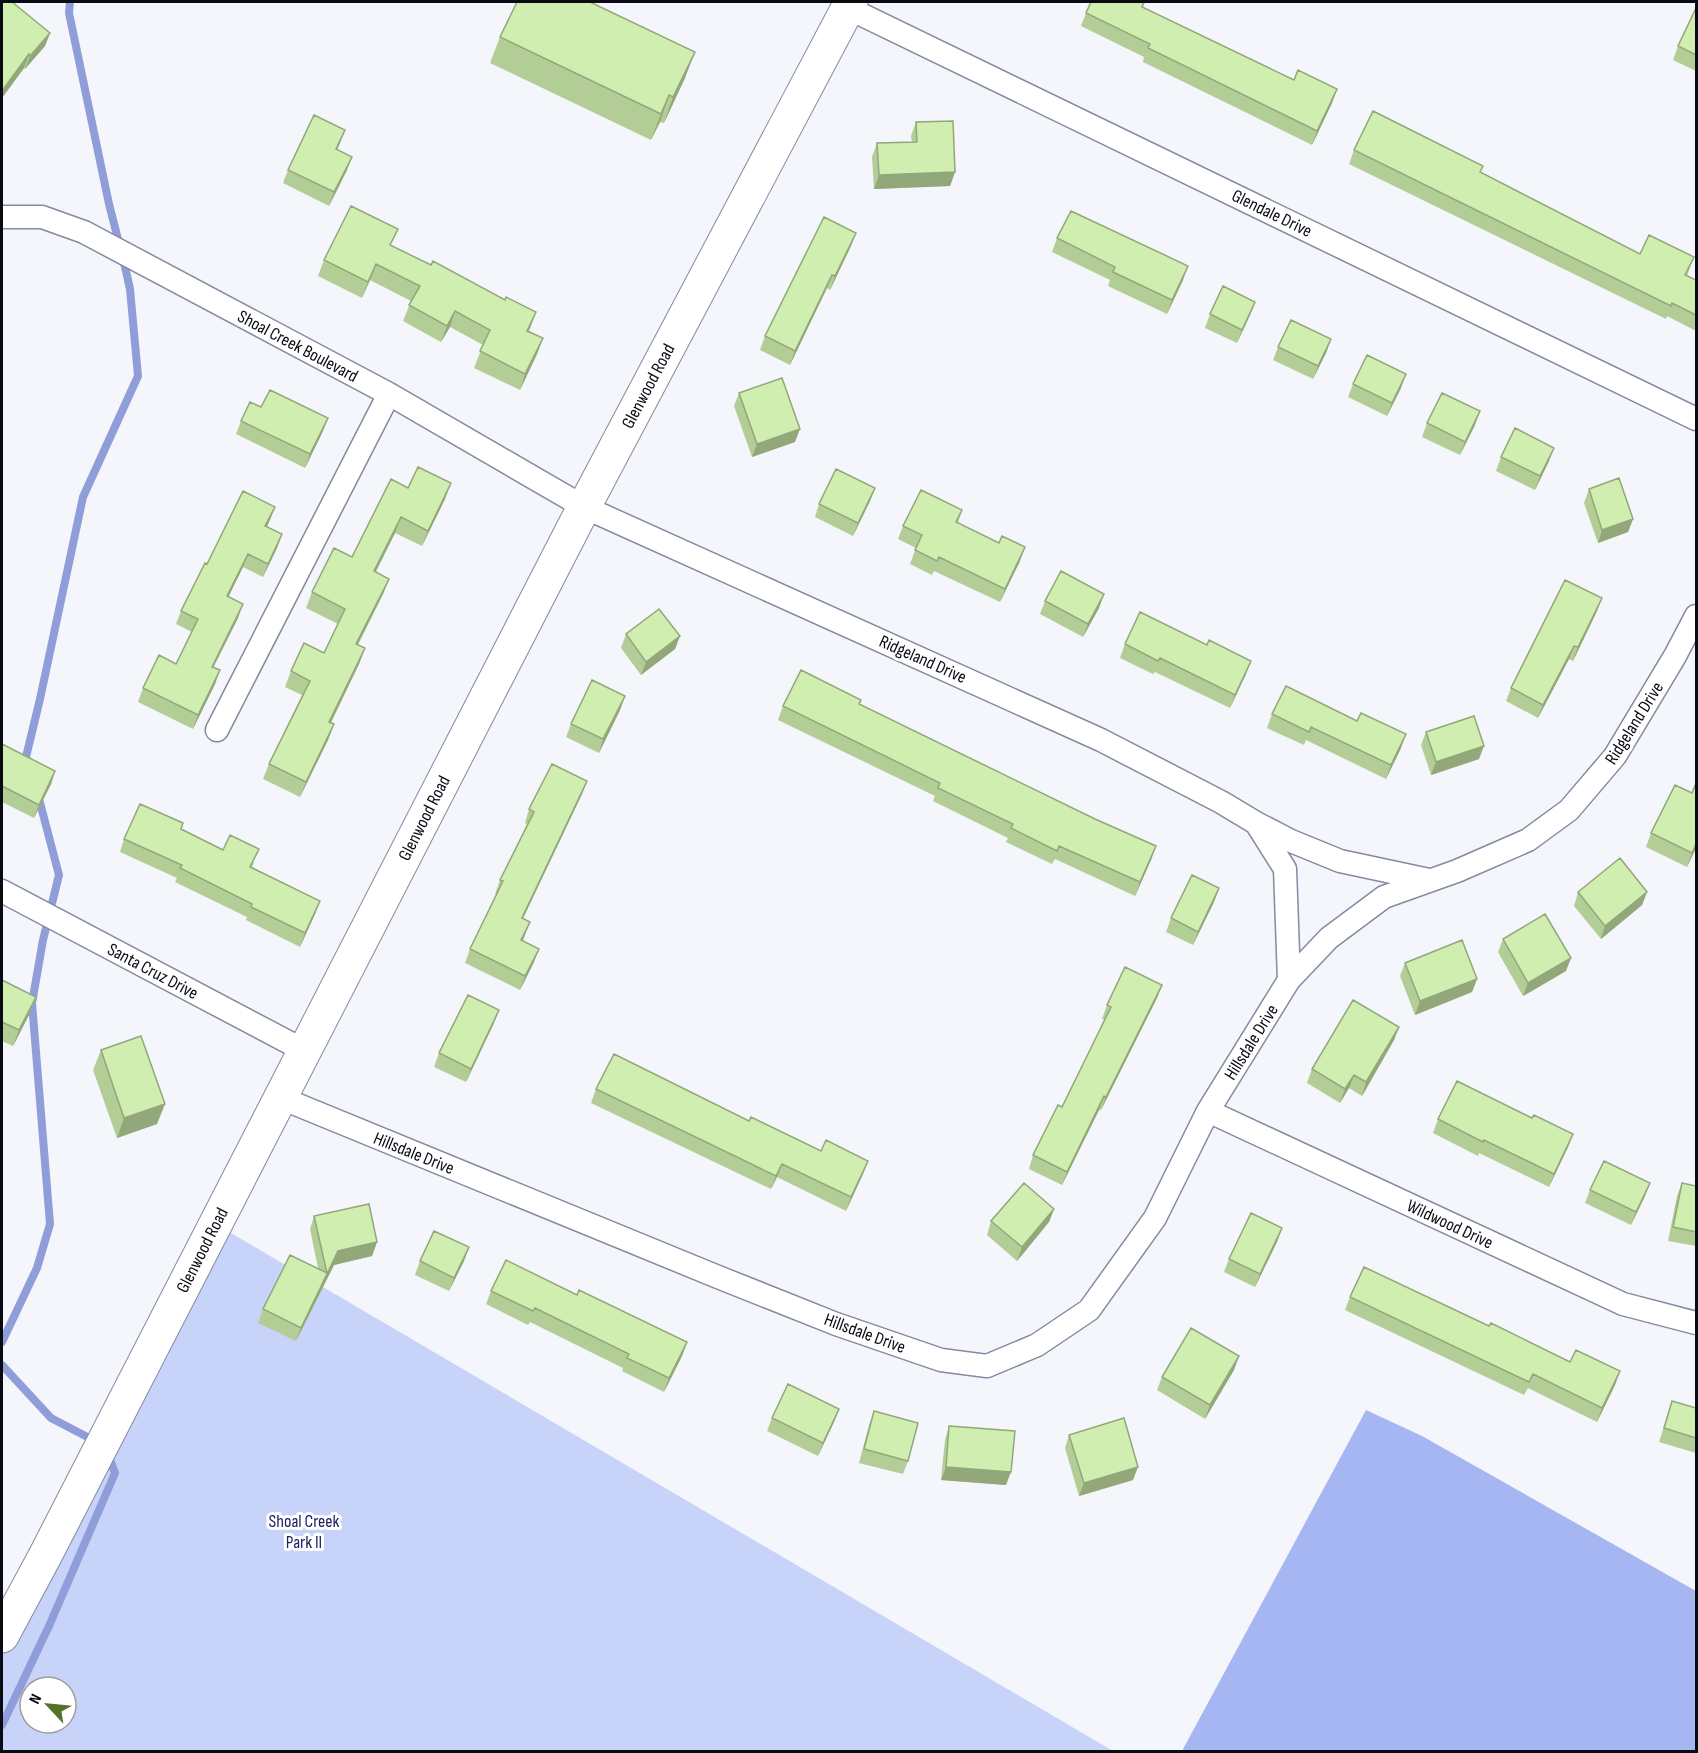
<svg xmlns="http://www.w3.org/2000/svg" width="1698" height="1753" font-family="'Sofia Sans Condensed',sans-serif">
  <style>
    .green { fill: #c8d3f9; fill-rule: evenodd }
    .forest { fill: #a6b6f3 }
    .lines { fill: none; stroke-linecap: round; stroke-linejoin: round }
    .stream { stroke: #8f9ed9; stroke-width: 8 }
    .minor-casing { stroke: #838aa1; stroke-width: 25 }
    .secondary-casing { stroke: #838aa1; stroke-width: 35 }
    .minor { stroke: #fff; stroke-width: 22 }
    .secondary { stroke: #fff; stroke-width: 33 }
    .wall { fill: #b3cd96 }
    .shaded-wall { fill: #92a77a }
    .building { fill: #d0eeaf; stroke: #92a77a; stroke-width: 1.5 }
    .labels { text-anchor: middle; stroke-width: 6; stroke-linejoin: round; paint-order: stroke }
    .street-label { font-size: 18px; fill: #090b13; stroke: #fff }
    .park-label { font-size: 18px; fill: #1c2266; stroke: #fff }
  </style>
  <rect width="100%" height="100%" fill="#f4f6fb"/>
  <path class="green" d="M214,1223L1113,1751H2V1637ZM30,1687H66V1723H30Z"/>
  <path class="forest" d="M1366,1410L1422,1436L1696,1591V1751H1182Z"/>
  <g class="lines">
    <path class="stream" d="M70,2L69,13L109,204L120,247
      M29,766L26,757L40,699L83,497L138,376L130,289L123,258
      M2,1342L37,1268L50,1224L32,1003L43,940L59,875L38,795
      M2,1365L51,1418L95,1441
      M2,1725L49,1626L115,1473L108,1455"/>
    <g class="minor-casing">
      <path id="minor" d="M848,8L1696,419
        M2,217H42L84,232L389,394L584,507L1101,740L1221,802L1256,823L1285,869L1289,980
        M217,730L389,394
        M1258,824L1291,841L1340,861L1429,880
        M2,891L305,1051
        M281,1098L718,1277L836,1324L941,1360L987,1366L1037,1345L1089,1310L1155,1218L1208,1111L1289,980L1329,938L1384,897L1457,871L1528,840L1569,810L1615,756L1675,656L1696,616
        M1208,1111L1623,1304L1696,1323"/>
    </g>
    <g class="secondary-casing">
      <path id="secondary" d="M2,1636L45,1556L584,507L851,2"/>
    </g>
    <use href="#minor" class="minor"/>
    <use href="#secondary" class="secondary"/>
  </g>
  <path class="wall" d="M2,2L50,33L45,46L25,69L24,68L2,98Z
    M1145,2L1143,7L1294,80L1337,89L1332,103L1312,145L1143,62L1144,57L1081,26L1086,13Z
    M1696,8V71L1673,60L1678,46Z
    M500,37L685,78L664,123L660,122L651,140L490,63Z
    M916,122L955,172L950,186L874,189L872,157L877,143L912,142L911,136Z
    M345,130L337,150L347,170L329,206L283,183L288,170Z
    M1354,150L1481,172L1640,254L1694,257L1687,276L1696,280V331L1667,316L1666,319L1349,164Z
    M1057,238L1183,280L1167,314L1108,286L1110,280L1052,252Z
    M392,246L505,300L536,312L529,331L543,338L537,354L520,390L474,368L483,345L450,327L441,342L403,321L411,301L370,280L362,298L318,276L324,260Z
    M851,246L830,290L827,288L790,365L760,350L765,336Z
    M1255,302L1250,315L1237,343L1205,328L1210,314Z
    M1331,339L1326,353L1313,379L1273,360L1278,347Z
    M1353,384L1401,388L1387,416L1348,397Z
    M739,393L795,442L752,457L734,406Z
    M261,407L323,431L305,468L236,434L241,421Z
    M1427,423L1475,425L1460,455L1422,437Z
    M1501,457L1549,461L1535,490L1496,471Z
    M408,488L445,499L422,546L395,533L376,572L389,579L383,594L358,645L365,648L359,664L331,723L334,724L328,740L300,797L263,779L269,764L302,695L285,687L291,671L324,653L338,624L306,608L312,592L352,557Z
    M875,488L870,501L853,536L815,517L819,504Z
    M1589,489L1633,519L1628,532L1598,543L1584,503Z
    M275,507L267,527L282,534L277,548L263,577L243,567L228,597L238,618L213,667L220,670L215,684L193,729L138,702L143,688L176,664L192,632L176,624L181,611L207,564Z
    M962,510L958,523L1020,561L1000,602L934,571L932,575L910,564L916,548L898,539L903,526Z
    M1104,594L1099,608L1083,637L1040,614L1045,601Z
    M1597,611L1573,661L1569,659L1538,718L1506,701L1511,688Z
    M626,634L680,636L675,649L641,675L621,648Z
    M1125,644L1207,645L1246,674L1230,708L1155,672L1153,674L1120,658Z
    M625,696L620,710L599,753L566,737L571,724Z
    M861,700L860,704L1095,819L1156,846L1151,860L1135,896L1055,859L1052,864L1006,842L1008,838L933,801L935,796L778,720L783,706Z
    M1272,714L1357,721L1401,748L1386,779L1306,740L1304,745L1267,728Z
    M1426,732L1479,759L1431,775L1421,745Z
    M2,744L55,771L51,784L34,818L2,802Z
    M587,781L582,794L523,918L525,935L523,941L534,962L520,990L465,963L470,949L497,894H495L500,880L527,824L525,823L529,809Z
    M1696,783V848L1687,867L1646,847L1651,833L1692,793Z
    M183,823L181,829L223,850L254,863L252,867L320,901L315,914L300,947L246,920L247,917L175,882L177,878L120,852L124,839Z
    M1219,888L1214,902L1193,945L1166,932L1171,918Z
    M1578,892H1647L1642,905L1601,939L1574,906Z
    M1503,939L1566,971L1523,996L1498,952Z
    M1405,963L1477,979L1472,992L1415,1015L1400,976Z
    M2,980L36,997L30,1013L13,1046L2,1041Z
    M1162,985L1157,998L1101,1110H1099L1062,1185L1029,1169L1033,1155L1062,1107L1105,1020L1102,1019L1107,1005Z
    M494,1023L466,1082L434,1067L439,1053Z
    M1399,1027L1394,1040L1362,1096L1349,1088L1340,1103L1307,1083L1312,1069Z
    M101,1050L157,1124L117,1138L93,1070Z
    M596,1089L749,1121L863,1174L846,1211L777,1177L771,1189L591,1103Z
    M1532,1118L1573,1134L1568,1147L1549,1187L1479,1153L1478,1156L1433,1133L1438,1119Z
    M1682,1183L1696,1186V1246L1668,1241L1677,1196Z
    M1590,1190L1645,1196L1631,1225L1585,1203Z
    M1054,1209L1049,1222L1017,1261L987,1235L991,1221Z
    M314,1216L377,1242L372,1256L334,1265L296,1341L258,1323L263,1309L318,1268L310,1229Z
    M1282,1228L1277,1242L1255,1287L1224,1272L1229,1259Z
    M469,1247L464,1261L449,1291L415,1275L420,1261Z
    M491,1291L577,1295L687,1342L682,1356L664,1392L622,1371L623,1368L530,1322L528,1325L486,1304Z
    M1350,1297L1489,1326L1570,1362L1620,1371L1615,1385L1597,1422L1528,1388L1524,1395L1345,1310Z
    M1234,1370L1205,1419L1157,1390L1162,1377Z
    M1672,1401L1696,1408V1453L1659,1442Z
    M839,1409L834,1422L818,1456L767,1431L772,1418Z
    M874,1411L908,1461L903,1474L859,1463L869,1425Z
    M949,1426L1006,1485L941,1480L945,1440Z
    M1069,1435L1133,1480L1079,1496L1065,1448Z"/>
  <path class="shaded-wall" d="M50,33L45,46L25,69L30,56Z
    M695,52L685,78L664,123L673,97Z
    M29,54L24,68L2,98V91Z
    M1337,89L1332,103L1312,145L1317,131Z
    M669,95L660,122L651,140L661,114Z
    M345,130L340,143L331,163L336,149Z
    M352,157L347,170L329,206L334,192Z
    M955,172L950,186L874,189L879,175Z
    M856,233L851,246L830,290L835,276Z
    M376,264L370,280L362,298L368,282Z
    M1188,266L1183,280L1167,314L1172,300Z
    M832,275L827,288L790,365L795,351Z
    M1255,302L1250,315L1237,343L1242,330Z
    M455,311L450,327L441,342L447,326Z
    M536,312L530,328L521,347L527,331Z
    M543,338L537,354L520,390L525,374Z
    M1331,339L1326,353L1313,379L1318,366Z
    M1406,374L1401,388L1387,416L1392,403Z
    M1480,411L1475,425L1460,455L1465,442Z
    M328,418L323,431L305,468L310,454Z
    M800,429L795,442L752,457L757,444Z
    M1554,448L1549,461L1535,490L1540,476Z
    M451,483L445,499L422,546L428,531Z
    M875,488L870,501L853,536L858,523Z
    M275,507L270,520L260,540L265,526Z
    M401,517L395,533L368,586L374,571Z
    M1633,519L1628,532L1598,543L1602,530Z
    M282,534L277,548L263,577L268,564Z
    M1025,547L1020,561L1000,602L1005,589Z
    M248,554L243,567L222,610L227,596Z
    M389,579L383,594L350,659L356,644Z
    M1104,594L1099,608L1083,637L1088,624Z
    M1602,598L1597,611L1573,661L1578,647Z
    M243,604L238,618L207,680L212,667Z
    M680,636L675,649L641,675L646,662Z
    M1574,646L1569,659L1538,718L1543,705Z
    M365,648L359,664L323,738L329,722Z
    M1251,661L1246,674L1230,708L1235,695Z
    M220,670L215,684L193,729L198,715Z
    M625,696L620,710L599,753L603,739Z
    M334,724L328,740L300,797L306,782Z
    M1406,734L1401,748L1386,779L1391,765Z
    M1484,746L1479,759L1431,775L1436,762Z
    M55,771L51,784L34,818L39,805Z
    M587,781L582,794L517,931L522,918Z
    M1696,844V848L1687,867L1692,853Z
    M1156,846L1151,860L1135,896L1140,882Z
    M1219,888L1214,902L1193,945L1198,932Z
    M1647,892L1642,905L1601,939L1605,926Z
    M320,901L315,914L300,947L305,933Z
    M530,922L525,935L516,954L521,940Z
    M539,949L534,962L520,990L525,976Z
    M1571,958L1566,971L1523,996L1528,983Z
    M1477,979L1472,992L1415,1015L1420,1001Z
    M1162,985L1157,998L1101,1110L1106,1097Z
    M36,997L30,1013L13,1046L19,1030Z
    M499,1010L494,1023L466,1082L471,1069Z
    M1399,1027L1394,1040L1362,1096L1366,1082Z
    M1354,1075L1349,1088L1340,1103L1345,1089Z
    M1104,1096L1099,1110L1062,1185L1067,1172Z
    M165,1104L157,1124L117,1138L124,1118Z
    M1573,1134L1568,1147L1549,1187L1554,1174Z
    M868,1161L863,1174L846,1211L851,1197Z
    M782,1164L777,1177L771,1189L776,1176Z
    M1650,1183L1645,1196L1631,1225L1636,1212Z
    M1054,1209L1049,1222L1017,1261L1022,1247Z
    M1282,1228L1277,1242L1255,1287L1260,1274Z
    M377,1242L372,1256L334,1265L296,1341L301,1328L338,1251Z
    M469,1247L464,1261L449,1291L454,1278Z
    M687,1342L682,1356L664,1392L669,1378Z
    M1239,1356L1234,1370L1205,1419L1210,1405Z
    M1620,1371L1615,1385L1597,1422L1602,1408Z
    M839,1409L834,1422L818,1456L823,1443Z
    M946,1467L1011,1472L1006,1485L941,1480Z
    M1138,1467L1133,1480L1079,1496L1084,1483Z"/>
  <path class="building" d="M2,2H12L50,33L30,56L29,54L2,91Z
    M517,2H590L695,52L673,97L669,95L661,114L500,37Z
    M1091,2H1144L1142,7L1294,80L1298,70L1337,89L1317,131L1148,48L1150,44L1086,13Z
    M1696,8V55L1678,46Z
    M1373,111L1483,166L1480,172L1640,254L1649,235L1694,257L1685,275L1696,280V315L1672,303L1671,306L1354,150Z
    M314,115L345,130L336,149L352,157L334,192L288,170Z
    M953,121L955,172L879,175L877,143L917,142L916,122Z
    M351,206L398,229L390,245L431,265L433,261L505,300L506,297L536,312L527,331L543,338L525,374L480,351L490,330L455,311L447,326L409,305L420,286L376,264L368,282L324,260Z
    M1071,211L1188,266L1172,300L1113,272L1115,267L1057,238Z
    M824,217L856,233L835,276L832,275L795,351L765,336Z
    M1223,286L1255,302L1242,330L1210,314Z
    M1291,320L1331,339L1318,366L1278,347Z
    M1367,355L1406,374L1392,403L1353,384Z
    M782,378L800,429L757,444L739,393Z
    M270,390L328,418L310,454L241,421L250,402L261,407Z
    M1442,393L1480,411L1465,442L1427,423Z
    M1515,428L1554,448L1540,476L1501,457Z
    M418,467L451,483L428,531L401,517L374,571L389,579L356,644L365,648L329,722L334,724L306,782L269,764L310,681L291,671L304,643L324,653L345,609L312,592L334,548L352,557L391,479L408,488Z
    M836,469L875,488L858,523L819,504Z
    M1619,478L1633,519L1602,530L1589,489Z
    M921,490L962,510L956,522L999,543L1002,536L1025,547L1005,589L939,557L937,561L915,550L922,535L903,526Z
    M243,491L275,507L265,526L282,534L268,564L248,554L227,596L243,604L212,667L220,670L198,715L143,688L159,655L176,664L198,619L181,611L205,563L207,564Z
    M1061,571L1104,594L1088,624L1045,601Z
    M1565,580L1602,598L1578,647L1574,646L1543,705L1511,688Z
    M659,609L680,636L646,662L626,634Z
    M1140,612L1207,645L1209,640L1251,661L1235,695L1160,658L1158,661L1125,644Z
    M801,670L861,700L859,704L1095,819L1156,846L1140,882L1059,846L1057,851L1011,828L1013,824L938,788L940,783L783,706Z
    M592,680L625,696L603,739L571,724Z
    M1286,686L1357,721L1361,713L1406,734L1391,765L1311,727L1309,732L1272,714Z
    M1474,716L1484,746L1436,762L1426,732Z
    M2,744L55,771L39,805L2,786Z
    M552,764L587,781L522,918L530,922L521,940L539,949L525,976L470,949L503,881L500,880L534,812L529,809Z
    M1696,783V844L1692,853L1651,833L1675,785L1692,793Z
    M140,804L183,823L181,829L223,850L230,835L259,849L250,867L320,901L305,933L251,907L252,904L180,868L182,865L124,839Z
    M1620,858L1647,892L1605,926L1578,892Z
    M1192,875L1219,888L1198,932L1171,918Z
    M1545,914L1571,958L1528,983L1503,939Z
    M1462,940L1477,979L1420,1001L1405,963Z
    M1125,967L1162,985L1106,1097L1104,1096L1067,1172L1033,1155L1058,1105L1062,1107L1111,1007L1107,1005Z
    M2,980L36,997L19,1030L2,1022Z
    M468,995L499,1010L471,1069L439,1053Z
    M1353,1000L1399,1027L1366,1082L1354,1075L1345,1089L1312,1069Z
    M141,1036L165,1104L124,1118L101,1050Z
    M614,1054L749,1121L751,1117L821,1151L826,1140L868,1161L851,1197L782,1164L776,1176L596,1089Z
    M1457,1081L1532,1118L1534,1115L1573,1134L1554,1174L1484,1140L1483,1142L1438,1119Z
    M1604,1161L1650,1183L1636,1212L1590,1190Z
    M1024,1183L1054,1209L1022,1247L991,1221Z
    M1682,1183L1696,1186V1232L1673,1227Z
    M369,1204L377,1242L338,1251L301,1328L263,1309L290,1255L327,1273L314,1216Z
    M1251,1213L1282,1228L1260,1274L1229,1259Z
    M434,1231L469,1247L454,1278L420,1261Z
    M506,1260L577,1295L579,1290L687,1342L669,1378L627,1358L629,1354L535,1308L533,1311L491,1291Z
    M1364,1267L1489,1326L1491,1323L1570,1362L1576,1350L1620,1371L1602,1408L1533,1374L1529,1382L1350,1297Z
    M1191,1328L1239,1356L1210,1405L1162,1377Z
    M788,1384L839,1409L823,1443L772,1418Z
    M1672,1401L1696,1408V1438L1664,1428Z
    M874,1411L918,1423L908,1461L864,1449Z
    M1124,1418L1138,1467L1084,1483L1069,1435Z
    M949,1426L1015,1431L1011,1472L946,1467Z"/>
  <g class="labels">
    <g class="street-label">
      <text transform="translate(1272 213) rotate(26)" y="6">Glendale Drive</text>
      <text transform="translate(298 346) rotate(28)" y="6">Shoal Creek Boulevard</text>
      <text transform="translate(648 386) rotate(-62)" y="6">Glenwood Road</text>
      <text transform="translate(923 659) rotate(24)" y="6">Ridgeland Drive</text>
      <text transform="translate(1634 723) rotate(-58)" y="6">Ridgeland Drive</text>
      <text transform="translate(424 818) rotate(-63)" y="6">Glenwood Road</text>
      <text transform="translate(153 971) rotate(28)" y="6">Santa Cruz Drive</text>
      <text transform="translate(1251 1042) rotate(-58)" y="6">Hillsdale Drive</text>
      <text transform="translate(414 1153) rotate(22)" y="6">Hillsdale Drive</text>
      <text transform="translate(1450 1224) rotate(25)" y="6">Wildwood Drive</text>
      <text transform="translate(202 1250) rotate(-63)" y="6">Glenwood Road</text>
      <text transform="translate(865 1333) rotate(20)" y="6">Hillsdale Drive</text>
    </g>
    <g class="park-label">
      <text x="304" y="1527">Shoal Creek<tspan x="304" dy="21">Park II</tspan></text>
    </g>
  </g>
  <rect width="1698" height="1753" fill="none" stroke="#090b13" stroke-width="6"/>
  <g transform="translate(48 1705) rotate(296)"><circle r="28" fill="#ffffff" stroke="#9d9da1" stroke-width="1.5"/>
  <path d="M0-4.5L10 22L0 15L-10 22Z" fill="#547228"/>
  <text y="-9" font-size="16" font-weight="bold" text-anchor="middle" fill="#090b13">N</text>
  </g>
</svg>
